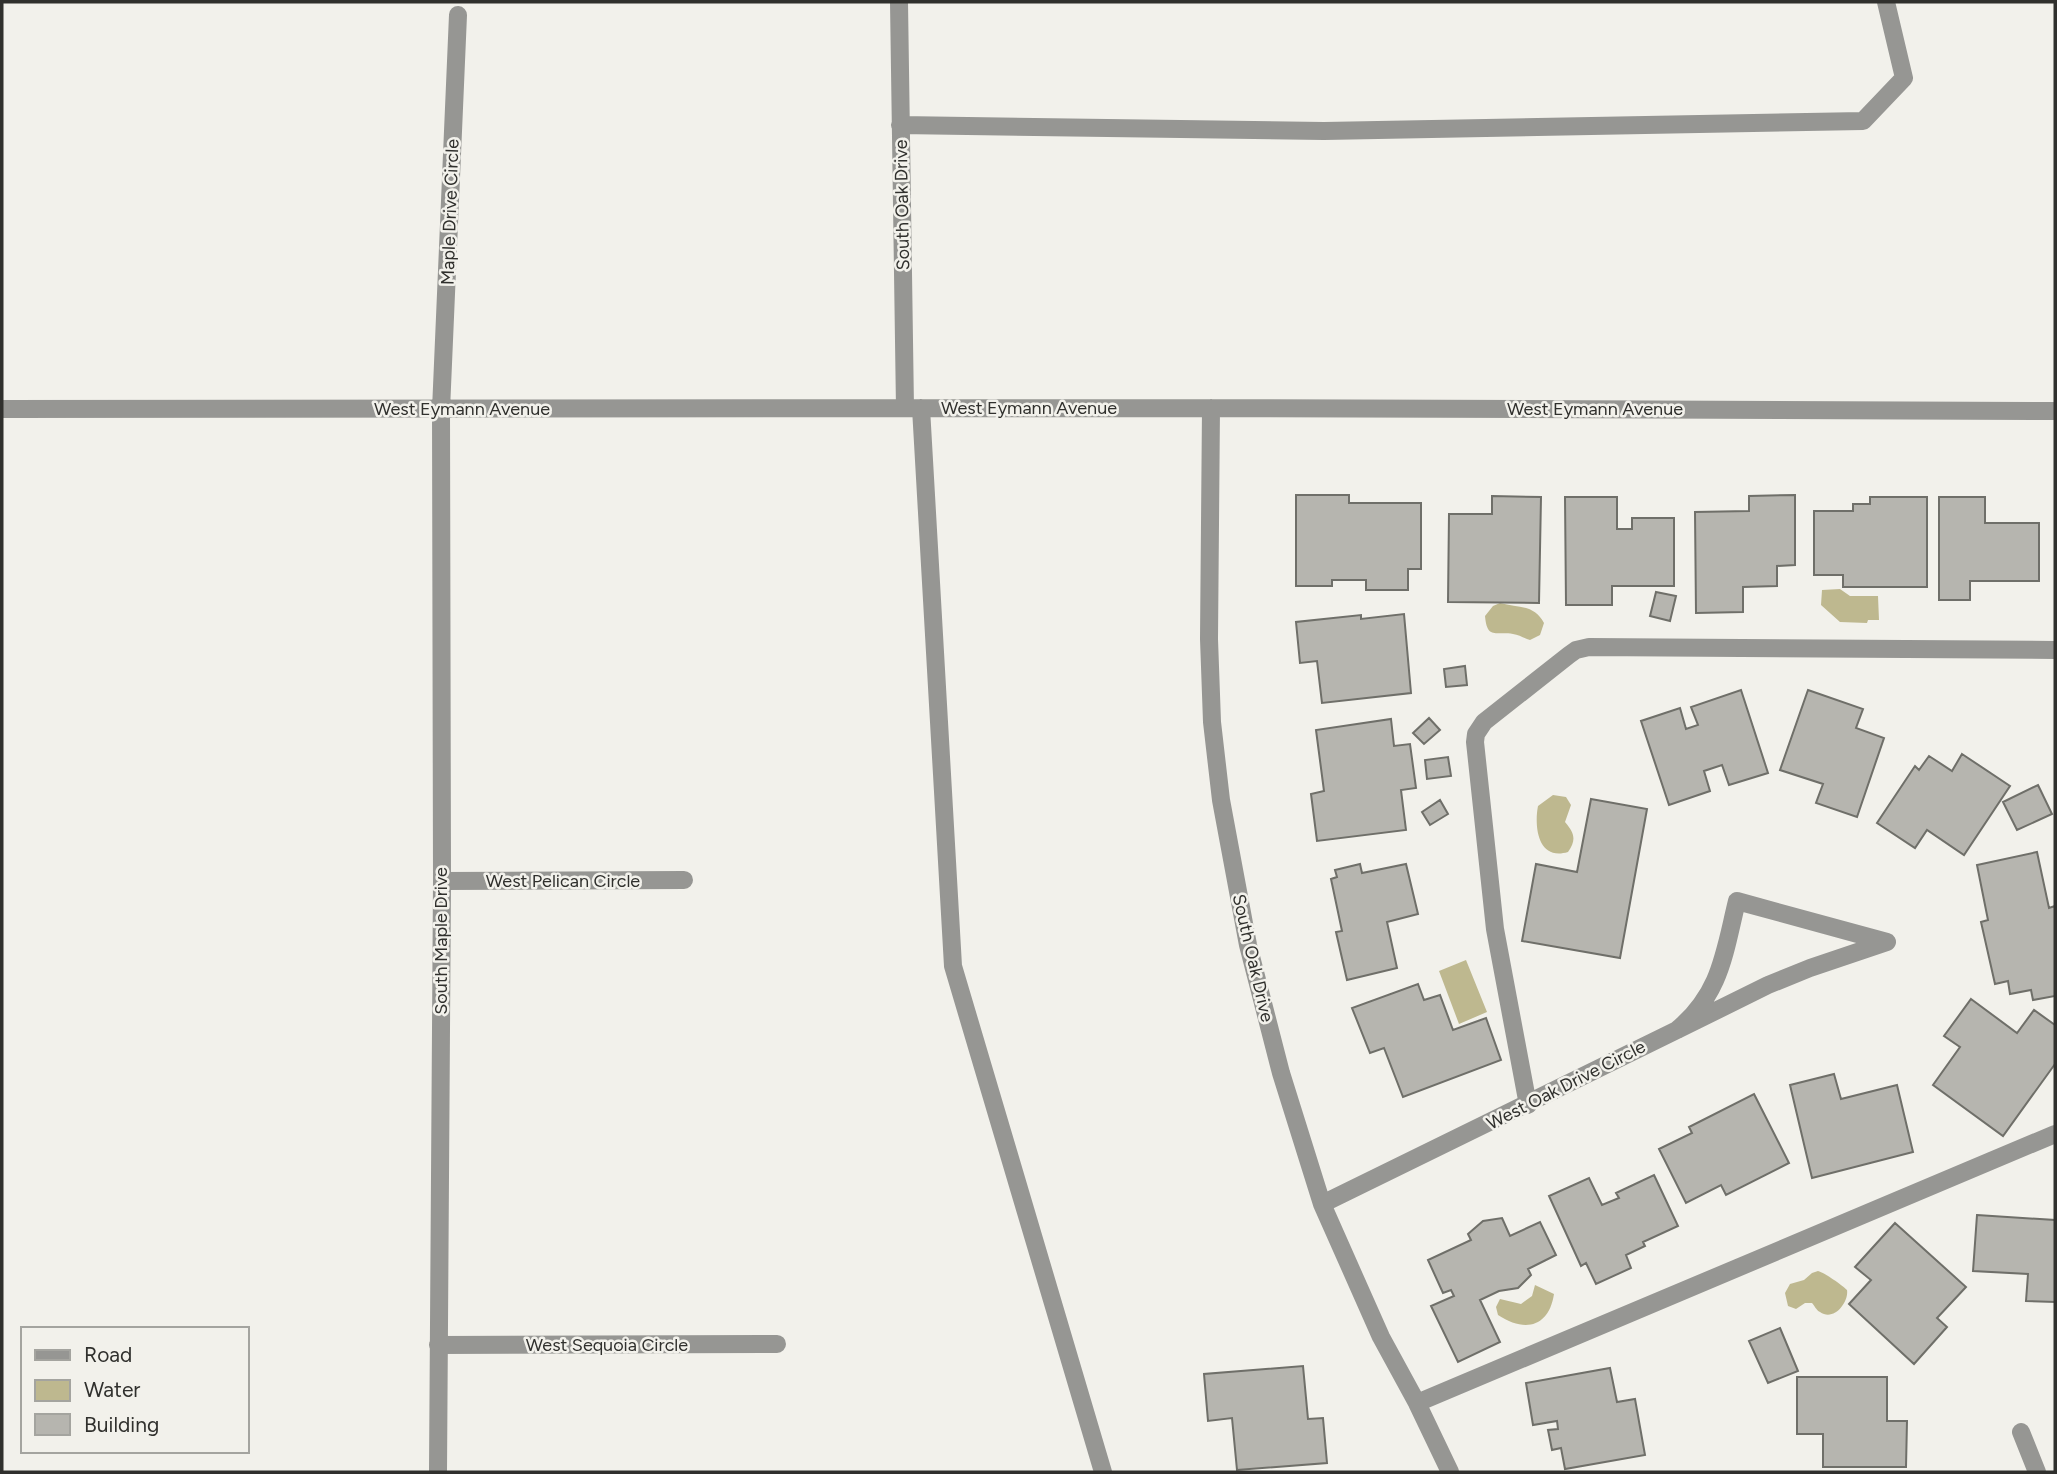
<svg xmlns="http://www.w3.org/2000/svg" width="2057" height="1474" font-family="Figtree,sans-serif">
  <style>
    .water { fill: #beb88f }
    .building { fill: #b6b5af; stroke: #6f6f69; stroke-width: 2 }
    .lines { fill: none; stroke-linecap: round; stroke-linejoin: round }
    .minor { stroke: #969693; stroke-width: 18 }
    .labels { text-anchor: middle; stroke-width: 5; stroke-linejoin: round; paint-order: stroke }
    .street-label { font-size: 18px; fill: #30302d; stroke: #f2f1eb }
  </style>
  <rect width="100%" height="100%" fill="#f2f1eb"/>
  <path class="water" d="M1840,589L1850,596H1878L1879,620H1868L1867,623L1840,622L1821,605L1822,590Z
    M1500,603C1518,608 1534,604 1544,623L1540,635L1530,640C1524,638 1519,635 1513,634C1496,631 1487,640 1485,616L1493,606Z
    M1553,795L1566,797L1571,805L1565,822C1574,833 1577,839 1568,852C1538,861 1534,827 1538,806Z
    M1466,960L1487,1012L1459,1024L1439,971Z
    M1818,1271C1825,1273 1842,1285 1847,1290C1849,1302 1834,1322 1820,1312C1816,1310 1815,1306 1812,1303H1805L1796,1309L1788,1306L1785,1293L1790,1284L1804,1280L1812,1273Z
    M1535,1285L1554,1294C1549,1327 1525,1333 1498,1315L1496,1307L1500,1299L1521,1304L1532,1296Z"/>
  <path class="building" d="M1296,495H1349V503H1421V569H1408V590H1366V580H1332V586H1296Z
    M1795,495V565L1777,566V586L1743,587V612L1696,613L1695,512L1749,511V496Z
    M1492,496L1541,497L1539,603L1448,602L1449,514H1492Z
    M1565,497H1617V529H1632V518H1674V586H1612V605H1566Z
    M1870,497H1927V587H1843V575H1814V511H1853V504H1870Z
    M1939,497H1985V523H2039V581H1970V600H1939Z
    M1656,592L1676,596L1670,621L1650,616Z
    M1404,614L1411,693L1322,703L1317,661L1300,663L1296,622L1361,615V619Z
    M1465,666L1467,685L1446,687L1444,669Z
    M1741,690L1768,773L1729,785L1722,765L1704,771L1710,791L1669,805L1641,721L1680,708L1686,729L1698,725L1691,707Z
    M1808,690L1863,709L1856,728L1884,738L1857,817L1816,803L1823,784L1780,770Z
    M1429,718L1440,730L1424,744L1413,733Z
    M1391,719L1394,746L1410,744L1416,788L1401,790L1406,830L1317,841L1311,794L1324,791L1316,730Z
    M1962,754L2010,786L1964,855L1927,830L1915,848L1877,823L1915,766L1919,770L1929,756L1952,771Z
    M1448,757L1451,776L1427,779L1425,760Z
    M2038,785L2052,814L2017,830L2003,802Z
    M1591,799L1647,809L1620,958L1522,941L1536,864L1577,872Z
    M1440,800L1448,814L1430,825L1422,812Z
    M2037,852L2049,908L2055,906V996L2033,1000L2031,990L2010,994L2008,981L1995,984L1981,922L1988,920L1977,865Z
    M1360,864L1362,873L1406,864L1418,914L1387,922L1397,968L1347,980L1336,932L1342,931L1331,879L1337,877L1335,870Z
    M1418,984L1424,1000L1440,995L1453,1030L1486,1018L1501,1060L1403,1097L1384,1048L1370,1053L1352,1008Z
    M1971,999L2017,1033L2034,1010L2055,1025V1064L2003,1136L1933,1085L1960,1047L1944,1036Z
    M1834,1074L1841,1099L1897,1085L1913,1152L1812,1178L1790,1085Z
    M1754,1094L1789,1163L1726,1195L1721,1185L1686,1203L1659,1149L1692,1133L1689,1127Z
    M1654,1175L1678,1226L1643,1242L1645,1246L1626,1255L1631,1268L1596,1284L1586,1263L1581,1266L1549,1196L1589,1178L1602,1205L1619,1198L1616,1193Z
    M1977,1215L2055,1220V1302L2026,1301L2028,1274L1973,1271Z
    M1502,1218L1510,1236L1540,1222L1556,1255L1528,1269L1531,1275L1518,1288L1499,1291L1480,1300L1500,1342L1458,1362L1431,1306L1454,1296L1451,1290L1443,1293L1428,1260L1471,1240L1468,1234L1483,1221Z
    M1895,1223L1966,1287L1937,1318L1947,1327L1914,1364L1849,1304L1871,1280L1855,1267Z
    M1780,1328L1798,1371L1768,1383L1749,1341Z
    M1303,1366L1308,1419L1323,1418L1327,1463L1237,1470L1232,1418L1208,1421L1204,1374Z
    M1610,1368L1617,1402L1635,1399L1645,1455L1565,1469L1561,1448L1552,1450L1548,1430L1558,1429L1557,1421L1533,1425L1526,1383Z
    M1797,1377H1887V1421H1907L1906,1467H1823V1434H1797Z"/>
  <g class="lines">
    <path class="minor" d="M899,2L905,408
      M900,125L1324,131L1863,121L1904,78L1886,2
      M921,408L953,966L1103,1472
      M1211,408L1209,639L1212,722L1221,800L1248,945L1281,1073L1322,1204L1381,1337L1417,1403L1450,1472
      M2,409L1211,408L2055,411
      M442,881L684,880
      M1528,1105L1495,929L1475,742L1476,734L1484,722L1569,655L1576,650L1589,647L2055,650
      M1322,1204L1677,1030C1721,993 1724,954 1737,901L1887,942L1810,968L1768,985L1677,1030
      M438,1345L777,1344
      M1417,1403L2055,1134
      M2021,1432L2037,1472
      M438,1472L442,881L441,410L458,15"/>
  </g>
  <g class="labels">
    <g class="street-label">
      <text transform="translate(902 205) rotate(-91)" y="6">South Oak Drive</text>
      <text transform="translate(450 212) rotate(-88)" y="6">Maple Drive Circle</text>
      <text x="1029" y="414">West Eymann Avenue</text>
      <text x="462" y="415">West Eymann Avenue</text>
      <text x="1595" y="415">West Eymann Avenue</text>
      <text x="563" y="887">West Pelican Circle</text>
      <text transform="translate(441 941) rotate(-90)" y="6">South Maple Drive</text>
      <text transform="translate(1253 958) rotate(77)" y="6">South Oak Drive</text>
      <text transform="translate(1566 1085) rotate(-27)" y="6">West Oak Drive Circle</text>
      <text x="607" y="1351">West Sequoia Circle</text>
    </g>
  </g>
  <rect width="2057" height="1474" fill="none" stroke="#30302d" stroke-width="7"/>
  <rect x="21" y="1327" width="228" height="126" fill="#f2f1eb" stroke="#a4a49f" stroke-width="2"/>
  <rect x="35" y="1350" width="35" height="10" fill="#969693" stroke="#a4a49f" stroke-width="2"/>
  <text x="84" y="1362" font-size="21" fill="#30302d">Road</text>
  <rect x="35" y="1380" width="35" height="21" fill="#beb88f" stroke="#a4a49f" stroke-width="2"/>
  <text x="84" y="1397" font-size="21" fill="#30302d">Water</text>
  <rect x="35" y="1414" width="35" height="21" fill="#b6b5af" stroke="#a4a49f" stroke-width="2"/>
  <text x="84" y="1432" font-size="21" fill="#30302d">Building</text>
</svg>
